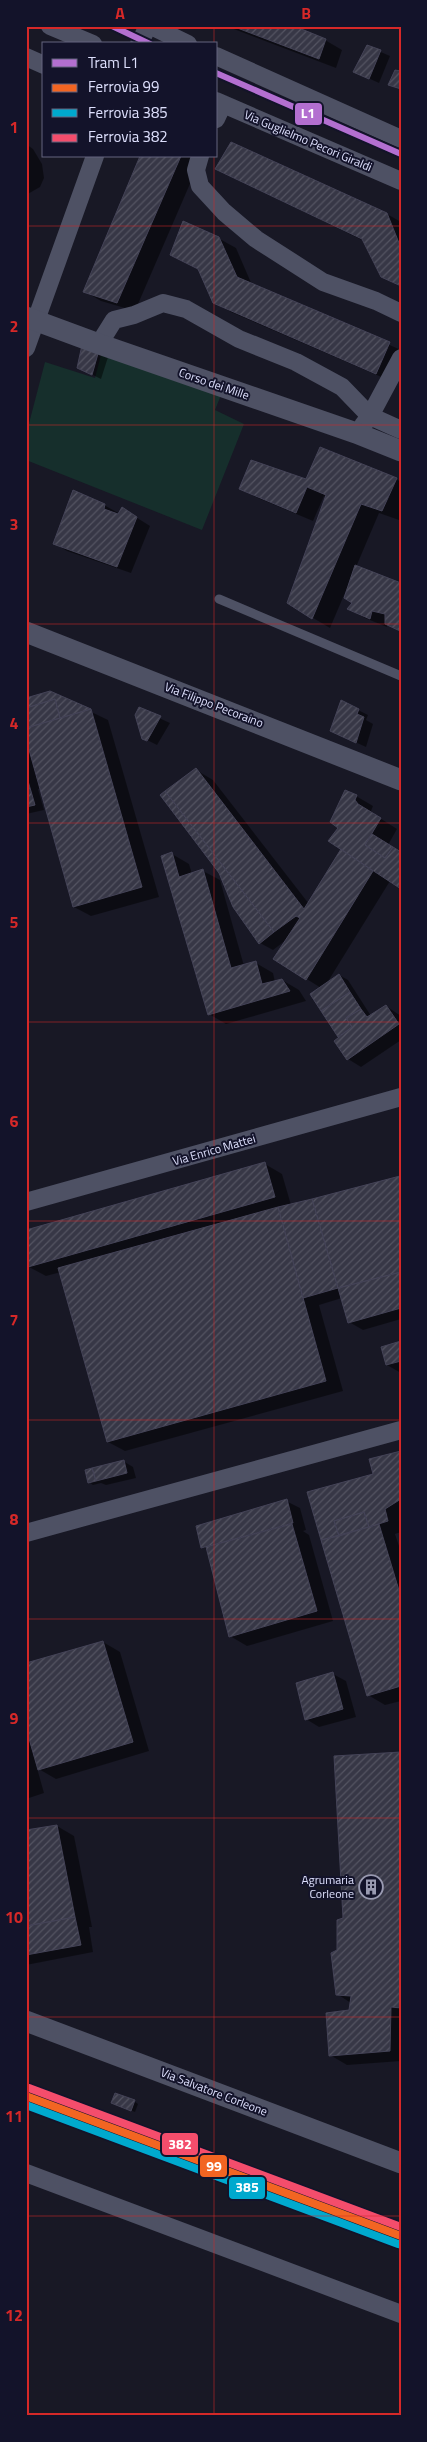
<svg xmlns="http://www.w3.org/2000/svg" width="427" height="2442" font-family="'Titillium Web',sans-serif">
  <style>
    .green { fill: #162f2c }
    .shadow { fill: #0007 }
    .building { fill: url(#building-hatch); stroke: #444357 }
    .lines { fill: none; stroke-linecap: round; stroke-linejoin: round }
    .service { stroke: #4e5164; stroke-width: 9 }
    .minor { stroke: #4e5164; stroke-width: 18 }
    .tertiary { stroke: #4e5164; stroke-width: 21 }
    .rail { stroke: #475e68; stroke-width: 4; stroke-dasharray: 8 6; stroke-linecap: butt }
    .rail-1-casing { stroke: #13132a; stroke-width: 11 }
    .rail-2-casing { stroke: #13132a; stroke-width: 11 }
    .rail-3-casing { stroke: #13132a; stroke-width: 11 }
    .rail-1 { stroke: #f26522; stroke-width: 8 }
    .rail-2 { stroke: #00a9ce; stroke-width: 8 }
    .rail-3 { stroke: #f44d6c; stroke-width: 8 }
    .tram-1-casing { stroke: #13132a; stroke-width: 10 }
    .tram-1 { stroke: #b36fd0; stroke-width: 6 }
    .grid { fill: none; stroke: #d62828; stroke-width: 1; stroke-opacity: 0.55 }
    .labels { text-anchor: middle; stroke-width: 4; stroke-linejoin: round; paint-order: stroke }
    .street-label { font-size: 12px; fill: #dee0fd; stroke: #13132a }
    .poi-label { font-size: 12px; fill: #dee0fd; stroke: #13132a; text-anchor: end }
    .line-badge { stroke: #13132a; stroke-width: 2 }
    .badge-label { font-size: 14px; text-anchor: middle; font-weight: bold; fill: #fff }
    .neatline { fill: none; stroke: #d62828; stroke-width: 2 }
    .grid-label { font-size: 16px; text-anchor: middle; font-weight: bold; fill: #d62828 }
  </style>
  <defs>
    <pattern id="building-hatch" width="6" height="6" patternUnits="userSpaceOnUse" patternTransform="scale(1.25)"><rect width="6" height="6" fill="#373746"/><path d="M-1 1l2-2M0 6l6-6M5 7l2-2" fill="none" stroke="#545462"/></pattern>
  </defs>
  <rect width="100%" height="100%" fill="#181825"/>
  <path class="green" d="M102,351L221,395L215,410L244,424L202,530L26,460V435L45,362L95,378Z"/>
  <path class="shadow" d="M226,26H291L325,40L342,50L336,68Z
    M367,46L390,56L379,83L355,72Z
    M26,144L33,149L42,164L44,178L40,187L26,195Z
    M141,156H202L135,311L101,301L84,291Z
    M216,168L387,214L401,222V286L382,276L364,241Z
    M218,238L236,248L252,285L401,350L393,382L231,312L214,302L200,270L172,255Z
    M83,347L108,357L101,379L79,368Z
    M396,479L401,482V515L399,520L379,513L356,567L401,585V632L388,624L387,627L365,618L349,609L354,602L347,588L330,628L288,603L327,497L324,496L313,521L258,498L241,489L306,481Z
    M104,505L120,514L123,509L150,526L131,573L67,551L54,543Z
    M50,692L108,720L159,897L91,916L74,907L41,789H38L44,810L26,814V699Z
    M139,709L170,723L157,745L143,738Z
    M358,710L368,715L366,720L373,724L366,747L331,731Z
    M196,770L213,780L309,904L342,849L339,828L356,796L373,806L371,811L375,815L397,829L388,845L390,881L327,983L339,975L348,980L371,1016L386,1006L401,1016V1040L361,1067L348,1059L321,988L275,959L286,940L273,950L260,943Z
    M172,854L189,864L192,874L203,871L220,880L244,966L256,963L273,973L275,982L282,980L299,990L306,1001L226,1024L209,1014Z
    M265,1164L282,1174L291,1205L401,1178V1319L363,1330L349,1322L342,1298L319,1305L343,1391L125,1451L108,1442L61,1272L46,1276L29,1267L26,1256V1232Z
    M401,1342V1373L387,1365Z
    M401,1452V1532L395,1534L401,1552V1701L385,1705L368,1695L374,1475Z
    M123,1461L133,1467L136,1478L106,1485L101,1483L93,1485L89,1482Z
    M286,1501L300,1508L306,1530L303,1531L309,1535L333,1621L247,1646L230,1636L208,1550L203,1547Z
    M103,1642L120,1652L149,1751L56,1779L37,1768L44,1793L26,1799V1665Z
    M333,1674L346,1681L356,1717L319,1727L306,1719Z
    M401,1753V2061L347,2065L330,2055L350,2012L351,2003L337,1994L338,1951L345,1919Z
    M57,1826L74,1836L92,1927H89L93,1952L26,1965V1832Z
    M134,2101L138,2104L135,2112L117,2105Z"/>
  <path class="building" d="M232,26H294L326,39L319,59Z
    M367,45L381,50L369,79L353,72Z
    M395,70L401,71V89L388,85Z
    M231,142L387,213L401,248V286L381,277L362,239L215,169Z
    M140,156H181L117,303L83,292Z
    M183,221L219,237L237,277L390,342L376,374L213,303L198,269L170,255Z
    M82,345L99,350L92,375L77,368Z
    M320,447L397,478L382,511L361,504L312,619L287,603L326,495L307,487L296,513L239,489L251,460L306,479Z
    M73,490L105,504L104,509L118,514L122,507L137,517L117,567L53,544Z
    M355,565L401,583L400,631L385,624V614L372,611L370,619L347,609L352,603L344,598Z
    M50,691L91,709L60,718L55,699L26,708V698Z
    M55,699L60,718L26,728V708Z
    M341,700L359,709L357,714L364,717L356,743L330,731Z
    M139,707L161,716L147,741L142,739L135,715Z
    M91,709L142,887L73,907L26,739V728Z
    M196,768L304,909L341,849L373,871L306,980L273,959L300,918L296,916L274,932L165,791Z
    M28,781L35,805L26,807V782Z
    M345,790L357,795L355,800L358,804L381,818L365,845L385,858L393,847L401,852V889L328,841L338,828L330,822Z
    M165,791L274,932L259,944L233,907L219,873L160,795Z
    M372,834L393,847L385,858L365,845Z
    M172,852L179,877L203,869L231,968L256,961L262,984L282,979L290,991L208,1015L161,856Z
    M339,974L350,992L321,1011L310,994Z
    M350,992L361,1009L346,1018L352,1027L338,1037L321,1011Z
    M386,1005L399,1024L347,1060L334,1041L352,1027L346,1018L361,1009L367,1017Z
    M265,1162L275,1197L28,1267L26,1230Z
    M400,1176L401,1272L338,1288L312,1199Z
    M312,1199L338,1288L303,1298L278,1207Z
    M278,1207L326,1381L107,1442L58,1268Z
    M401,1272V1308L348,1323L338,1288Z
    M401,1341V1361L386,1365L381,1347Z
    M401,1451V1499L385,1509L388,1521L369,1527L364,1512L334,1521L339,1536L321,1540L307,1492L373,1474L369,1459Z
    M124,1460L127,1473L96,1481L92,1468Z
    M92,1468L96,1481L88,1483L85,1470Z
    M287,1499L293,1523L201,1548L196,1526Z
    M364,1512L369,1527L339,1536L334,1521Z
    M292,1524L317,1611L229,1637L206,1547Z
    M379,1524L401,1597V1686L367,1696L321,1540Z
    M103,1641L133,1742L38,1770L26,1728V1663Z
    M333,1672L343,1709L305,1720L296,1683Z
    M401,1752V2008L391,2007L390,2051L329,2056L326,2013L349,2010L351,1996L336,1995L331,1953L337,1950V1920L343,1918L334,1756Z
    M57,1825L75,1917L26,1926V1830Z
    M75,1917L81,1945L26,1955V1926Z
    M115,2093L135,2100L131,2111L111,2103Z"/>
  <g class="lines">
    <path class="service" d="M219,599L401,676"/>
    <path class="minor" d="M50,26L93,44
      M151,26L188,44
      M139,44L148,26
      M216,56L401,139
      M26,57L44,65
      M216,101L401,181
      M216,119L223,104
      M200,156L196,170L200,186L224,212L256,239L323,282L376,301L401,313
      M99,344L114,320L134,315L163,303L186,309L239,339L296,362L342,387L370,416L401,430
      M26,348L95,156
      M363,425L370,416L401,358
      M26,1202L401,1097
      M26,1533L401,1430
      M26,2173L401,2314"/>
    <path class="tertiary" d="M26,317L99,344L356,433L401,451
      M26,632L401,780
      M26,2021L401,2163"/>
    <path class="rail" d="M26,2107L35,2110"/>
    <g class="rail-1-casing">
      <path id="rail-1" d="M26,2096L401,2236"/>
    </g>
    <g class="rail-2-casing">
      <path id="rail-2" d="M26,2105L398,2244"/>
    </g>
    <g class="rail-3-casing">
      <path id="rail-3" d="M29,2088L401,2227"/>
    </g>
    <use href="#rail-1" class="rail-1"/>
    <use href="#rail-2" class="rail-2"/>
    <use href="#rail-3" class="rail-3"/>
    <g class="tram-1-casing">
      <path id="tram-1" d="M112,26L150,44
        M216,73L401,154"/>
    </g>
    <use href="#tram-1" class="tram-1"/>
  </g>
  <path class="grid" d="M214,26V44M214,156V2416M26,226H401M26,425H401M26,624H401M26,823H401M26,1022H401M26,1221H401M26,1420H401M26,1619H401M26,1818H401M26,2017H401M26,2216H401"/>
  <defs>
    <g id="building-ring" transform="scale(1.25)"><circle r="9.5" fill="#13132a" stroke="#999ab1" stroke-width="1.5"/><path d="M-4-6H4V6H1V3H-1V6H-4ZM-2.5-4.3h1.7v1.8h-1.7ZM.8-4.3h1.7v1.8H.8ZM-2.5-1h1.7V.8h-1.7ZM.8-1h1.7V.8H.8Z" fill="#999ab1"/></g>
  </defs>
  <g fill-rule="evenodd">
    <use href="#building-ring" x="371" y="1887"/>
  </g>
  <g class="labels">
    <g class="street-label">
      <text transform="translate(308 141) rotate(23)" y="4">Via Guglielmo Pecori Giraldi</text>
      <text transform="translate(214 384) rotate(19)" y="4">Corso dei Mille</text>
      <text transform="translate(214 705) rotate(21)" y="4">Via Filippo Pecoraino</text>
      <text transform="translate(214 1150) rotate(-16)" y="4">Via Enrico Mattei</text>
      <text transform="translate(214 2092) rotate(21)" y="4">Via Salvatore Corleone</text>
    </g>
    <g class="poi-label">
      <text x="354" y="1884">Agrumaria<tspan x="354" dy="14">Corleone</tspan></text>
    </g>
  </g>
  <g class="line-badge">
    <rect x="294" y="102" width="29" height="24" rx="5" fill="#b36fd0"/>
    <rect x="161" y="2132" width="38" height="24" rx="5" fill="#f44d6c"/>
    <rect x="199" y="2154" width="29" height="24" rx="5" fill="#f26522"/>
    <rect x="228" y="2176" width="38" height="24" rx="5" fill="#00a9ce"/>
  </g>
  <g class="badge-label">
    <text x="308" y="118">L1</text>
    <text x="180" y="2149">382</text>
    <text x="214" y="2171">99</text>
    <text x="247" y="2192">385</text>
  </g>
  <rect width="427" height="2442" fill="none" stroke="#13132a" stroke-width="55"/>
  <rect x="42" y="42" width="175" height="115" fill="#13132a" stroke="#64657e"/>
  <rect x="52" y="59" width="25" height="8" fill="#b36fd0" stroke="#64657e"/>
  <text x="88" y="68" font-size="15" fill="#dee0fd">Tram L1</text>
  <rect x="52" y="84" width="25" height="8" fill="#f26522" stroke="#64657e"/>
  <text x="88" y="92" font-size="15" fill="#dee0fd">Ferrovia 99</text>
  <rect x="52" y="109" width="25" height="8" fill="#00a9ce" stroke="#64657e"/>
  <text x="88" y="118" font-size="15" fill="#dee0fd">Ferrovia 385</text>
  <rect x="52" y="134" width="25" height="8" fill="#f44d6c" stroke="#64657e"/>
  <text x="88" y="142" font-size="15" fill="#dee0fd">Ferrovia 382</text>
  <rect x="28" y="28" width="372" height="2386" class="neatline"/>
  <g class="grid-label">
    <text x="120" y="19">A</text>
    <text x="306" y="19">B</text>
    <text x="14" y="133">1</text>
    <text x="14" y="332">2</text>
    <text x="14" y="530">3</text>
    <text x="14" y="729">4</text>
    <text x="14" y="928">5</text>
    <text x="14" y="1127">6</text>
    <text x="14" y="1326">7</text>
    <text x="14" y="1525">8</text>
    <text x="14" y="1724">9</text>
    <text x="14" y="1923">10</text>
    <text x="14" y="2122">11</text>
    <text x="14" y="2321">12</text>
  </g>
</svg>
